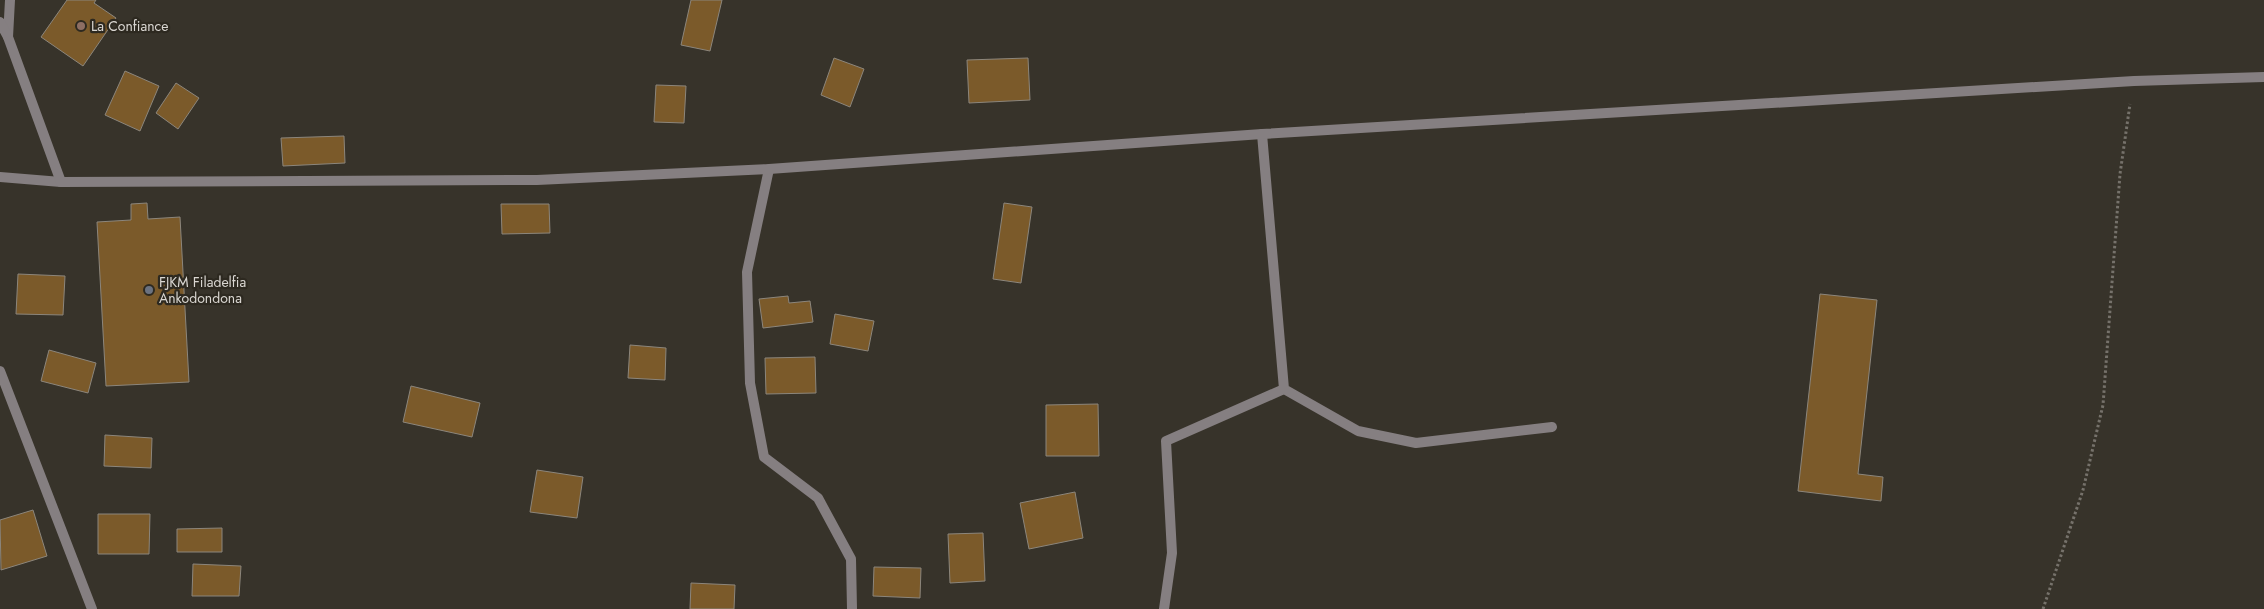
<svg xmlns="http://www.w3.org/2000/svg" width="2264" height="609" font-family="Jost,sans-serif">
  <style>
    .building { fill: #7b5a2a; stroke: #8c867c }
    .lines { fill: none; stroke-linecap: round; stroke-linejoin: round }
    .path { stroke: #76726b; stroke-width: 3; stroke-dasharray: 2.5 2.5; stroke-linecap: butt }
    .minor { stroke: #857f81; stroke-width: 10 }
    .tertiary { stroke: #857f81; stroke-width: 10 }
    .education-dot { fill: #8d6e63; stroke: #2d2920; stroke-width: 2 }
    .worship-dot { fill: #6b7280; stroke: #2d2920; stroke-width: 2 }
    .labels { text-anchor: middle; stroke-width: 4.5; stroke-linejoin: round; paint-order: stroke }
    .poi-label { font-size: 14px; fill: #dad7d2; stroke: #2d2920; text-anchor: start }
  </style>
  <rect width="100%" height="100%" fill="#37332a"/>
  <path class="building" d="M67,0H96L94,3L116,18L83,66L41,37Z
    M691,0H722L710,51L681,45Z
    M834,58L864,69L850,107L821,95Z
    M1028,58L1030,100L969,103L967,60Z
    M125,71L159,86L140,131L105,115Z
    M176,83L199,98L178,129L156,113Z
    M656,85L686,86L684,123L654,122Z
    M344,136L345,163L283,166L281,138Z
    M147,203L148,219L180,217L189,382L106,386L97,222L131,220V204Z
    M1004,203L1032,207L1021,283L993,279Z
    M501,204H549L550,233L502,234Z
    M18,274L65,276L63,315L16,314Z
    M1820,294L1877,300L1858,474L1883,477L1881,501L1798,491Z
    M788,296L789,303L810,301L813,322L763,328L759,299Z
    M835,314L874,321L868,351L830,344Z
    M630,345L666,348L665,380L628,378Z
    M49,350L96,363L88,393L41,381Z
    M815,357L816,393L766,394L765,358Z
    M411,386L480,403L472,437L403,422Z
    M1098,404L1099,456H1046V405Z
    M105,435L152,438L151,468L104,466Z
    M537,470L583,477L577,518L530,512Z
    M1075,492L1083,538L1029,549L1020,503Z
    M33,510L47,556L1,570L0,520Z
    M98,514H150L149,554H98Z
    M222,528V552H177V529Z
    M983,533L985,581L950,583L948,534Z
    M193,564L241,566L239,596H192Z
    M874,567L921,568L920,598L873,596Z
    M691,583L735,585L734,609H690Z"/>
  <g class="lines">
    <path class="path" d="M2043,609L2083,490L2103,405L2120,174L2130,104"/>
    <path class="minor" d="M8,37L10,0
      M1262,134L1284,389
      M769,169L747,272L750,383L764,457L818,498L851,559L852,609
      M0,177L61,182
      M0,371L92,609
      M1284,389L1358,431L1416,443L1552,427
      M1164,609L1172,553L1166,441L1284,389"/>
    <path class="tertiary" d="M0,22L8,37L61,182L537,180L769,169L1262,134L2134,81L2264,77"/>
  </g>
  <circle class="education-dot" cx="81" cy="26" r="5"/>
  <circle class="worship-dot" cx="149" cy="290" r="5"/>
  <g class="labels">
    <g class="poi-label">
      <text x="91" y="31">La Confiance</text>
      <text x="159" y="287">FJKM Filadelfia<tspan x="159" dy="16">Ankodondona</tspan></text>
    </g>
  </g>
</svg>
